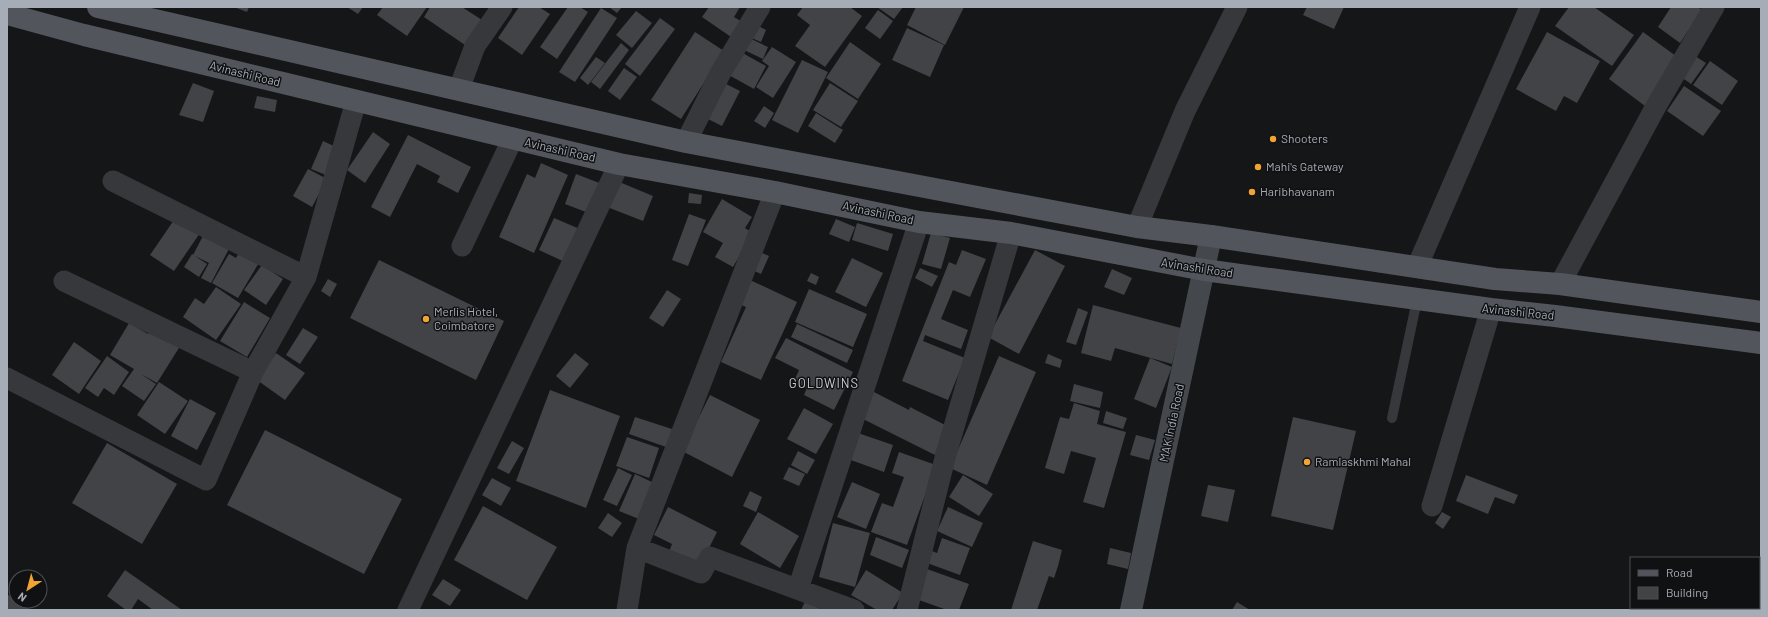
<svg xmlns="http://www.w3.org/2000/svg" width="1768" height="617" font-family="Barlow,sans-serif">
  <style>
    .building { fill: #414347 }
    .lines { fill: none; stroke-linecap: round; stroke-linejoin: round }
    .lane { stroke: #36383c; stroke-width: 10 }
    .street { stroke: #36383c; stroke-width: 21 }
    .secondary { stroke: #44474c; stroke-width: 22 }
    .primary { stroke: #52555b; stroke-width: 22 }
    .poi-dot { fill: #f1a434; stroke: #101112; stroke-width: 1.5 }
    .labels { text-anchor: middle; stroke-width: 3; stroke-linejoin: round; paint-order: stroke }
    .street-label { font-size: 12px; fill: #a7adb7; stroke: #101112 }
    .poi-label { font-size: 12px; fill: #a7adb7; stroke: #101112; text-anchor: start }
    .neighbourhood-label { font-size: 13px; letter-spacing: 1px; fill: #c8ccd3; stroke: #101112 }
  </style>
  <rect width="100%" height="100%" fill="#151617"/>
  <path class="building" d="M234,7H249L247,12Z
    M347,7H363L358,14Z
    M383,7H427L407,36L377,15Z
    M430,7H462L482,20L465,45L424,17Z
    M519,7H539L550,14L522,55L498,38Z
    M568,7H580L588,12L557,59L540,47Z
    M609,7H622L617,13Z
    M709,7H740L734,17L744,23L734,39L702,17Z
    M803,7H850L862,16L825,67L795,46L810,25L797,15Z
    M877,7H903L894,19Z
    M916,7H964L945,45L907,25Z
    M1307,7H1344L1334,29L1303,15Z
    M1569,7H1594L1634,35L1612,66L1555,26Z
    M1671,7H1698L1702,10L1680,43L1658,27Z
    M601,8L617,18L575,82L559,72Z
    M878,10L893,21L880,39L865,28Z
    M636,11L652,23L632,48L616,35Z
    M660,18L675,29L640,76L625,64Z
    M753,23L766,30L761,42L747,36Z
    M907,28L944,45L930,77L892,60Z
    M695,32L724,51L681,119L651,100Z
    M1547,32L1600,61L1577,103L1564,96L1556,111L1516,89Z
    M1643,32L1680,59L1645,106L1609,79Z
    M747,37L768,47L763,59L742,49Z
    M850,42L881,64L858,99L826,78Z
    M621,43L629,50L600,89L591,82Z
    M772,47L796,62L773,98L756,87L769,66L762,61Z
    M739,51L766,66L754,89L727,74Z
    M1695,56L1706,63L1691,84L1681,77Z
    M596,57L605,63L588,85L580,78Z
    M802,60L828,72L798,133L772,120Z
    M1710,61L1738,81L1722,105L1693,85Z
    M624,68L637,77L620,100L608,91Z
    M193,83L214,91L203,122L179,115Z
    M724,83L740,91L722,126L706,118Z
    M830,83L858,101L841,127L813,110Z
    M1684,86L1721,111L1703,136L1667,111Z
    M257,96L277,100L275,112L254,108Z
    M764,106L774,113L765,128L754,121Z
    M816,113L843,130L835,143L808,126Z
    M373,132L390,144L365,183L347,170Z
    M408,135L471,167L458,193L437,182L440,176L417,164L390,217L371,207Z
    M323,141L338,148L326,175L311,169Z
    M541,163L568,175L534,253L499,237L527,174L535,178Z
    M308,169L327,179L312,207L293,196Z
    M576,174L602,184L591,214L565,204Z
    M617,181L653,196L643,221L607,207Z
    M689,193L702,195L701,204L688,203Z
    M722,199L752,217L745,228L753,233L733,267L715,257L723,243L703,232Z
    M689,214L706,220L688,266L672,260Z
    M176,217L200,233L174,271L150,255Z
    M554,218L582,230L567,263L539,250Z
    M836,219L855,227L849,242L829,234Z
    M857,223L893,234L888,251L852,240Z
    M205,232L231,245L211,283L201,278L209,263L193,255Z
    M931,233L950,238L941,269L922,264Z
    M241,249L260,261L238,298L212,283L229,254L236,258Z
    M962,250L986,259L970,297L953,290L941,319L968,330L961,349L925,335L923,341L965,358L948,400L902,381L949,262L956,265Z
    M1035,250L1065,266L1019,354L988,337Z
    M760,252L769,256L761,274L752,270Z
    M192,254L207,264L199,277L184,267Z
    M852,258L883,273L866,307L835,292Z
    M379,260L504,321L476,380L350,318Z
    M262,265L283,279L266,305L244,290Z
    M920,268L938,276L932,287L915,278Z
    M1112,269L1132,278L1124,295L1104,287Z
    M811,273L819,277L816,285L807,281Z
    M328,279L337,284L330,297L321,291Z
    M750,280L797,302L761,380L721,362L746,307L739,304Z
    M216,287L241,304L216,340L183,317L195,298L204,304Z
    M809,289L867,314L853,347L795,322Z
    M667,290L681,299L663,327L649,318Z
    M244,302L270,318L247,357L220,341Z
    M1093,305L1181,328L1172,364L1115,348L1111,361L1081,353Z
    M1078,308L1088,312L1076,345L1066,342Z
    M129,323L148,334L153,326L182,343L157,383L141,374L156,384L144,401L122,386L134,369L110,355Z
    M797,324L853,350L847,363L791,337Z
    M303,328L318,337L300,364L286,355Z
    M786,338L853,372L834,410L804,395L807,388L794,381L799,370L775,358Z
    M74,342L101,361L79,394L52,375Z
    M276,353L305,373L285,400L257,380Z
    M575,353L589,364L570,388L556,376Z
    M1048,354L1062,360L1060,368L1045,363Z
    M107,356L129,372L114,395L104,388L98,397L85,388Z
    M999,356L1036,372L987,485L950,468Z
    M1150,358L1172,367L1156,408L1134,399Z
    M159,382L188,401L165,434L137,415Z
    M1074,384L1103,392L1100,408L1070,401Z
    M550,390L620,416L586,508L516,481Z
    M872,391L909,410L910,407L949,427L935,455L859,417Z
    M710,395L760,420L732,477L682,451Z
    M190,399L216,413L197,450L171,436Z
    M1074,403L1100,411L1097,424L1126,432L1104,508L1083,502L1096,458L1071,451L1064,474L1045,468L1060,417L1069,419Z
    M804,408L833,424L816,454L787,439Z
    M1106,411L1127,418L1123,429L1103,423Z
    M635,417L675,430L669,448L629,434Z
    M1293,417L1356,431L1333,530L1271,516Z
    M265,430L402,499L364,574L227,505Z
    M858,433L893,445L884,472L848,459Z
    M1136,435L1155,440L1149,460L1130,455Z
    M627,437L659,448L649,478L616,466Z
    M512,441L524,448L509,474L497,468Z
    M107,443L177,484L142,544L72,503Z
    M798,451L815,460L807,474L791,465Z
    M899,452L936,465L907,545L871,532L882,503L893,507L904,477L892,473Z
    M789,467L805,474L799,486L783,479Z
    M618,468L632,475L617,506L603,500Z
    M635,474L654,483L639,519L619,511Z
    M963,475L993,494L979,516L949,497Z
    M1466,475L1518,495L1514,504L1495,497L1488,514L1456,501Z
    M492,478L511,488L501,506L482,495Z
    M852,482L880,494L866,529L837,517Z
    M1208,485L1235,490L1228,522L1201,516Z
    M750,491L762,497L756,512L743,506Z
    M483,506L557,547L527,600L454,560Z
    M668,507L717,532L699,568L669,552L672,544L654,535Z
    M948,507L983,523L972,547L937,531Z
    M758,512L799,536L780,568L740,544Z
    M1442,512L1451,517L1443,529L1435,523Z
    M608,513L622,523L612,537L598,528Z
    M833,523L870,533L855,587L819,577Z
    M876,537L909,550L902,568L870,555Z
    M942,538L970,548L960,575L927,563L932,551L937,553Z
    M1033,541L1062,550L1058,566L1054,578L1049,576L1037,610H1011Z
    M1110,548L1131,553L1128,569L1107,564Z
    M927,569L969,584L959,610H947L916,599Z
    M125,570L182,610H153L138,599L131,610H126L107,596Z
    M866,570L903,593L892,610H877L851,595Z
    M443,579L461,590L450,606L432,595Z
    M7,594L16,601L31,610H7Z
    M808,595L822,602L819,610H801Z
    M1237,602L1250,610H1232Z"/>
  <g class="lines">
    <path class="lane" d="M1392,418L1417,300"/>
    <path class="street" d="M459,89L475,46L502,7
      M686,142L721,72L760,7
      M113,181L306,277
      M1137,227L1185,111L1237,7
      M462,246L513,138
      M1417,267L1530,7
      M64,281L253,372
      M1560,284L1655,108L1714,7
      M7,378L206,480L253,372L306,277L356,101
      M1432,506L1491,309
      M637,548L701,573L710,557L854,610
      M798,589L919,222
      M408,610L619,164
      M627,610L637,548L775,192
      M907,610L946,454L1011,233"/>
    <path class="secondary" d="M1131,610L1211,236"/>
    <path class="primary" d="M98,7L686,142L1137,227L1211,236L1495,279L1560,284L1761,312
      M7,14L84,35L619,164L775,192L919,222L1011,233L1204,270L1491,309L1555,316L1761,343"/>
  </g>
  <g class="poi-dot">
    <circle cx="1273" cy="139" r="4"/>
    <circle cx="1258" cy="167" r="4"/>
    <circle cx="1252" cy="192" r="4"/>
    <circle cx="426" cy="319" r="4"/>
    <circle cx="1307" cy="462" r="4"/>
  </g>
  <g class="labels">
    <g class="street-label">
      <text transform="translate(245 74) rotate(14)" y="4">Avinashi Road</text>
      <text transform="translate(560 150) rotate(13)" y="4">Avinashi Road</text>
      <text transform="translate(878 213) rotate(12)" y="4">Avinashi Road</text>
      <text transform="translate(1197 268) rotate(9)" y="4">Avinashi Road</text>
      <text transform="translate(1518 312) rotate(6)" y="4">Avinashi Road</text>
      <text transform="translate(1172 423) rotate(-78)" y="4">MAK India Road</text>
    </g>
    <g class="poi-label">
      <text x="1281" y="143">Shooters</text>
      <text x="1266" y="171">Mahi's Gateway</text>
      <text x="1260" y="196">Haribhavanam</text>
      <text x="434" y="316">Merlis Hotel,<tspan x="434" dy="14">Coimbatore</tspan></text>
      <text x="1315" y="466">Ramlaskhmi Mahal</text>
    </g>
    <g class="neighbourhood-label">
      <text x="824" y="388">GOLDWINS</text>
    </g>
  </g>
  <rect width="1768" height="617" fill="none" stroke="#a7adb7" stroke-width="16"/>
  <rect x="1630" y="557" width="130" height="52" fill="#101112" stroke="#4c4f54"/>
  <rect x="1638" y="570" width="20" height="6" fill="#52555b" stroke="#4c4f54"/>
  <text x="1666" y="577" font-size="12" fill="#a7adb7">Road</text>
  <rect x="1638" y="587" width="20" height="12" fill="#414347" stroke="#4c4f54"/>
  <text x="1666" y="597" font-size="12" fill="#a7adb7">Building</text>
  <g transform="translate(28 589) rotate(216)"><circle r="19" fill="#101112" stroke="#4c4f54"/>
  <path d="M0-3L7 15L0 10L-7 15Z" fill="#f1a434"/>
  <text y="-6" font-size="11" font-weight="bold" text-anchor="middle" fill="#a7adb7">N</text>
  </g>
</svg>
